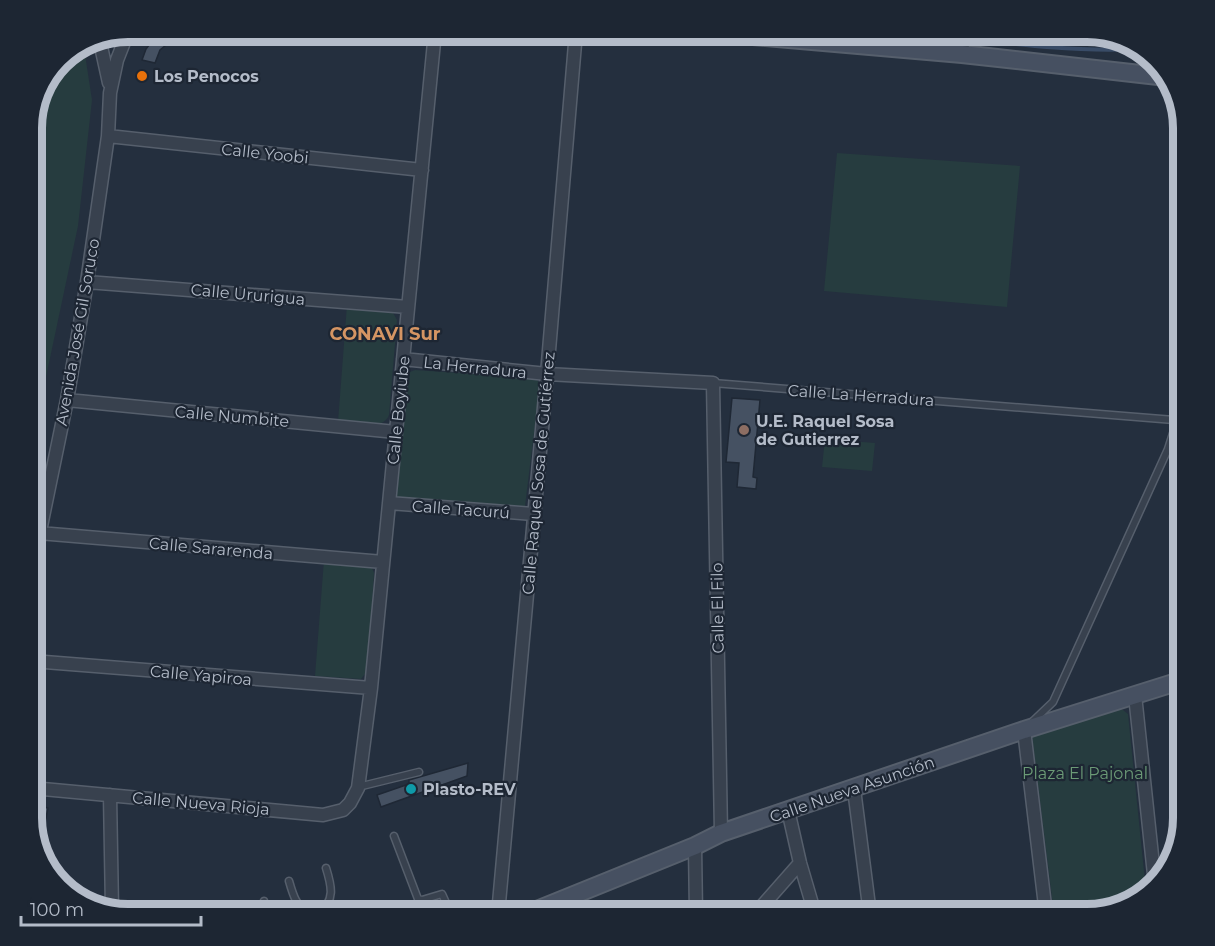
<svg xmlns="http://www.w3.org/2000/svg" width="1215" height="946" font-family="Montserrat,sans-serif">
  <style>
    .green { fill: #263c3f }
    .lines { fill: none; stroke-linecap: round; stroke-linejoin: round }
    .stream { stroke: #394c67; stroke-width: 4 }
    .building { fill: #455162; stroke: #1f2835; stroke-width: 1.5 }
    .lane-casing { stroke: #565f6c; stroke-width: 9 }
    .street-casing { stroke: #565f6c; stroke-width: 15 }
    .secondary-casing { stroke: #565f6c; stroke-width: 20 }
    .lane { stroke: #38414e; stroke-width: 6 }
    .street { stroke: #38414e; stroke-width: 12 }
    .secondary { stroke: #465061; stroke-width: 16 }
    .food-dot { fill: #e8710a; stroke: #1d2633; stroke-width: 2 }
    .education-dot { fill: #8d6e63; stroke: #1d2633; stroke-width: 2 }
    .culture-dot { fill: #0f9aa8; stroke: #1d2633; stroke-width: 2 }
    .labels { text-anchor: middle; stroke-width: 4.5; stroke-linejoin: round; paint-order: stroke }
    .poi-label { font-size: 16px; font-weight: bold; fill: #b4bcc9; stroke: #1d2633; text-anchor: start }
    .street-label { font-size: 16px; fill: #b4bcc9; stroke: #1d2633 }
    .park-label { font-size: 16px; fill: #6b9a76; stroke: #1d2633 }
    .neighbourhood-label { font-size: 18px; font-weight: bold; fill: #d59563; stroke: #1d2633 }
    .rim { fill: none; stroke: #b4bcc9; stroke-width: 8 }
  </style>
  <rect width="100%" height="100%" fill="#242f3e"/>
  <path class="green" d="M1016,32H1087L1115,41H1100Z
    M84,48L92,100L78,226L32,443V122L64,56Z
    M837,153L1020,166L1007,307L824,291Z
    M347,305L392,311L397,320L389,415C383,432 352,423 338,422Z
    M415,370L532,378L537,380L540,384L525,506L521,510L402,500L396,496L407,373Z
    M825,439L875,443L872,471L822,467Z
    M324,560L367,564L372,568L374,573L368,670L361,679L315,676Z
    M1114,708L1123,710L1128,714L1146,891L1129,905L1087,914H1054L1032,736Z"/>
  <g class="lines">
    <path class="stream" d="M912,32C987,40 1063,53 1138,49"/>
  </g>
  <path class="building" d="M159,32H182L160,50L155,63L142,60L146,49Z
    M732,398L760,400L753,477L757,478L756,489L737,487L739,463L726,462Z
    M468,763L467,776L381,807L377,795L409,784V780Z
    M32,805L48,808L39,852L32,824Z"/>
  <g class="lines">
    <g class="lane-casing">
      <path id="lane" d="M713,383L1174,420L1175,427L1168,449L1053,702L1031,723
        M358,787L419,772
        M394,836L418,899L422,900L442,894L451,914
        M289,881C293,895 296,906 309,914
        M264,901L268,914
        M319,914C335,900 332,887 326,868"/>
    </g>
    <g class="street-casing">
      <path id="street" d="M100,42L109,83
        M962,54L964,32
        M108,136L422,170
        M87,282L408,307
        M403,359L547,374L713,383L721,833
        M67,400L396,432
        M389,503L533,514
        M39,533L383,562
        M32,570L67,400L87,282L108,136L110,93L117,60L128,32
        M32,661L371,688
        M1135,695L1155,884
        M1024,730L1046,914
        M32,788L323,815L343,810L350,803L358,788L371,688L435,32
        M854,789L870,914
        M110,795L112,909
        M788,810L800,863L815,914
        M695,846L696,914
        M498,914L547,374L576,32
        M755,914L800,863"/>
    </g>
    <g class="secondary-casing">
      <path id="secondary" d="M706,32L962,54L1167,77
        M527,914L695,846L721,833L1024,730L1183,680"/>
    </g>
    <use href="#lane" class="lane"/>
    <use href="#street" class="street"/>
    <use href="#secondary" class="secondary"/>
  </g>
  <circle class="food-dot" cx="142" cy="76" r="6"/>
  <circle class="education-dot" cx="744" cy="430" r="6"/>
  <circle class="culture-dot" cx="411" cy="789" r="6"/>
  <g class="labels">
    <g class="poi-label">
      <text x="154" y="82">Los Penocos</text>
      <text x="756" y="427">U.E. Raquel Sosa<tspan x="756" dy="18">de Gutierrez</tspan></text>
      <text x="423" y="795">Plasto-REV</text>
    </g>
    <g class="street-label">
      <text transform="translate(265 153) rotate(6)" y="6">Calle Yoobi</text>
      <text transform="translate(248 294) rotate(5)" y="6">Calle Ururigua</text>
      <text transform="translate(77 332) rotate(-80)" y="6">Avenida José Gil Soruco</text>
      <text transform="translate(475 367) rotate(6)" y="6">La Herradura</text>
      <text transform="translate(861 395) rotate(4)" y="6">Calle La Herradura</text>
      <text transform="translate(398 410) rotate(-84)" y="6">Calle Boyiube</text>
      <text transform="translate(232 416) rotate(5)" y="6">Calle Numbite</text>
      <text transform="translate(538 473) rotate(-85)" y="6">Calle Raquel Sosa de Gutiérrez</text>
      <text transform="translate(461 509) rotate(4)" y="6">Calle Tacurú</text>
      <text transform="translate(211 548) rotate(5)" y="6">Calle Sararenda</text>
      <text transform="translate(717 608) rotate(-91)" y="6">Calle El Filo</text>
      <text transform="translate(201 675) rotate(5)" y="6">Calle Yapiroa</text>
      <text transform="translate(852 789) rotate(-19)" y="6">Calle Nueva Asunción</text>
      <text transform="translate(201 803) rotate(5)" y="6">Calle Nueva Rioja</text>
    </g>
    <g class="park-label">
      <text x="1085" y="779">Plaza El Pajonal</text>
    </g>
    <g class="neighbourhood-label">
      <text x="385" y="340">CONAVI Sur</text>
    </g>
  </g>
  <path d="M0 0H1215V946H0ZM128 42H1087A86 86 0 0 1 1173 128V818A86 86 0 0 1 1087 904H128A86 86 0 0 1 42 818V128A86 86 0 0 1 128 42Z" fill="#1d2633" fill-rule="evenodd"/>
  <path class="rim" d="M128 42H1087A86 86 0 0 1 1173 128V818A86 86 0 0 1 1087 904H128A86 86 0 0 1 42 818V128A86 86 0 0 1 128 42Z"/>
  <path d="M21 916v9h180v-9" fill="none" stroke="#b4bcc9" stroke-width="3"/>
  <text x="30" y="916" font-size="18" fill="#b4bcc9" stroke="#1d2633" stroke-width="4.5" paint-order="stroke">100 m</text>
</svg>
